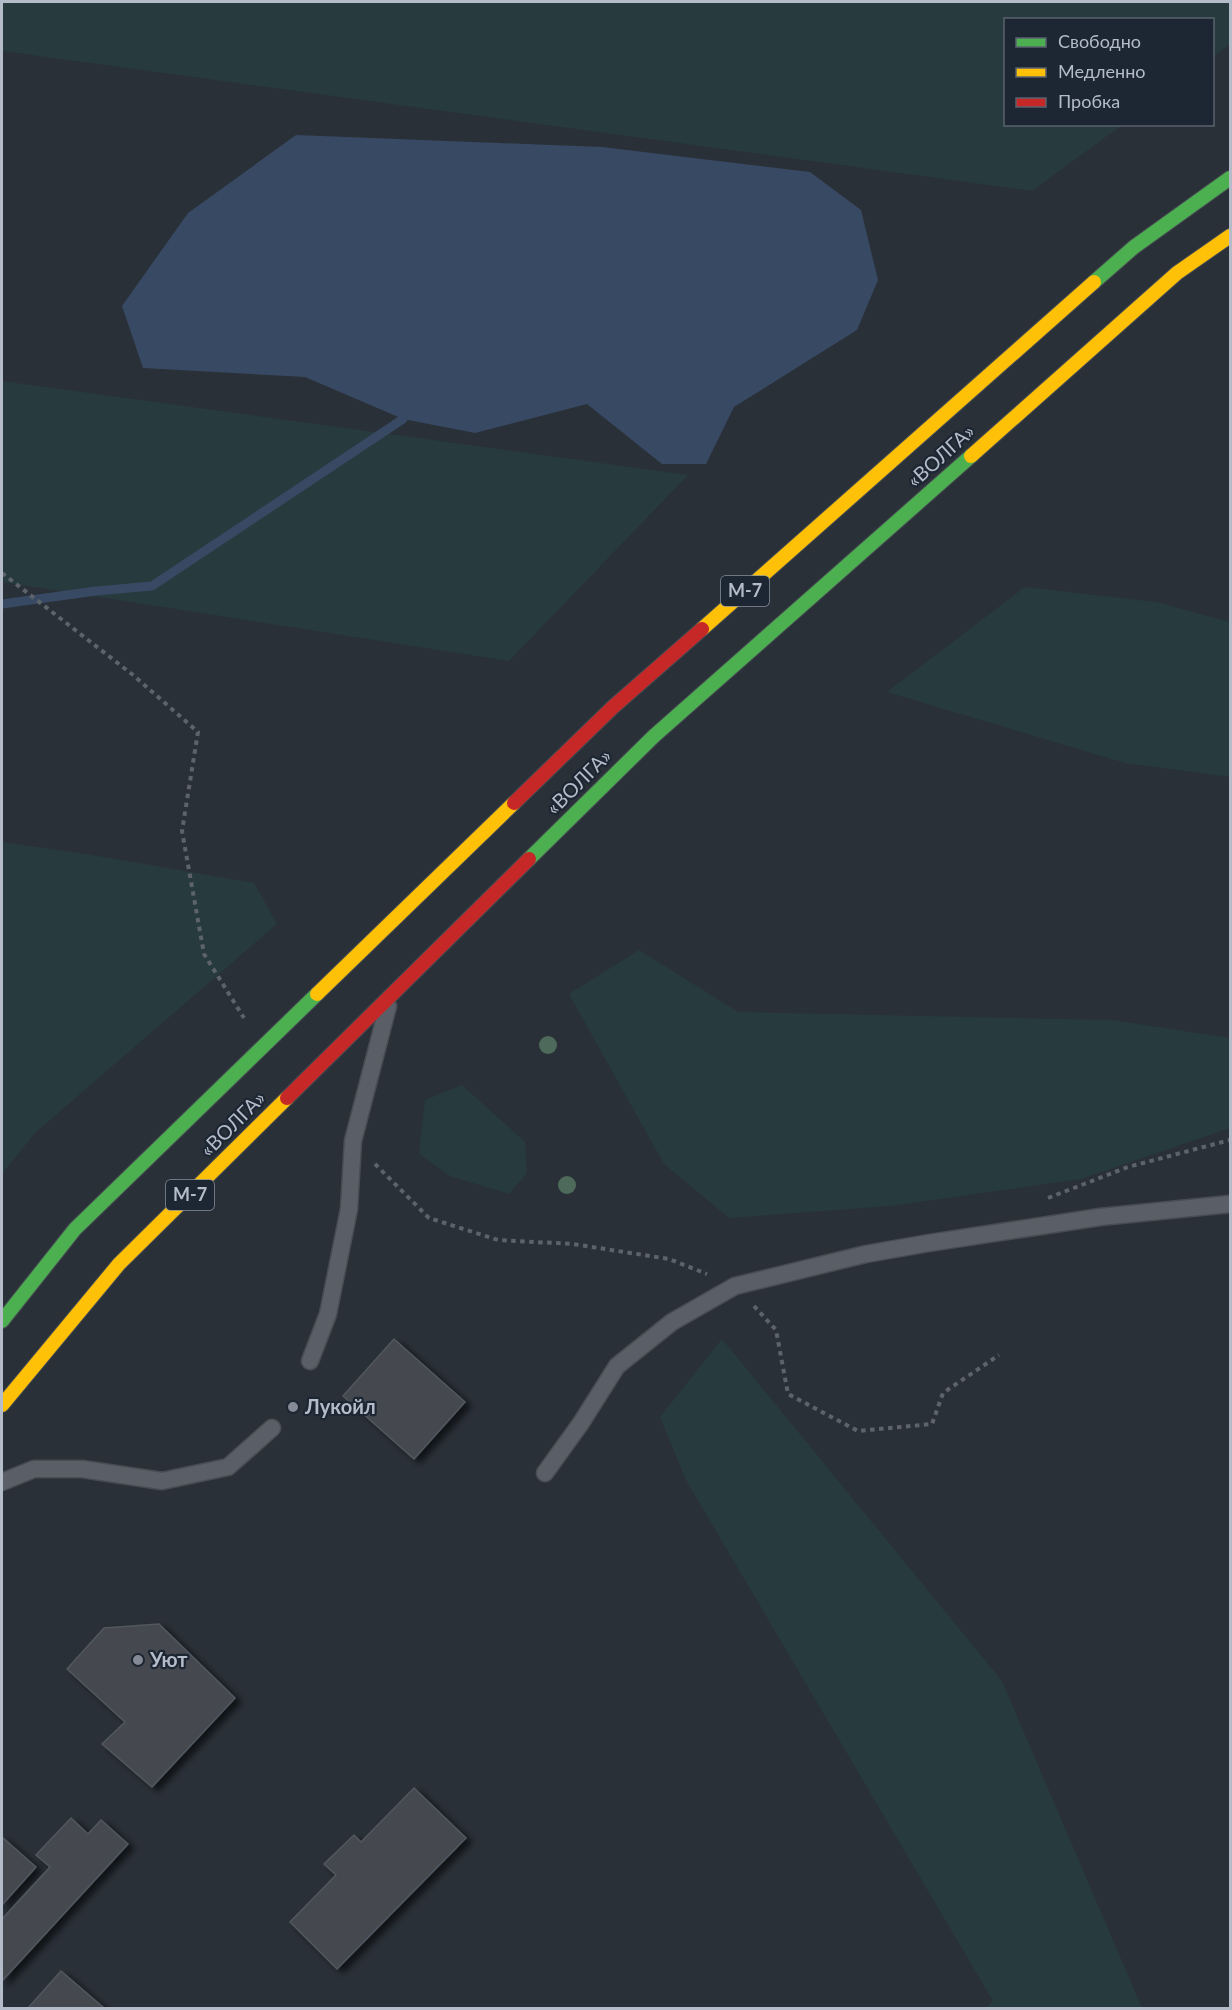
<svg xmlns="http://www.w3.org/2000/svg" width="1232" height="2010" font-family="Lato,sans-serif">
  <style>
    .green { fill: #273a3e }
    .water { fill: #384963 }
    .lines { fill: none; stroke-linecap: round; stroke-linejoin: round }
    .stream { stroke: #384963; stroke-width: 9 }
    .building { fill: #444950; stroke: #52575f; stroke-width: 1.5; filter: url(#shadow) }
    .lane-casing { stroke: #484c53; stroke-width: 19 }
    .fast-casing { stroke: #474c53; stroke-width: 16 }
    .slow-casing { stroke: #474c53; stroke-width: 16 }
    .jam-casing { stroke: #474c53; stroke-width: 16 }
    .path { stroke: #5d636a; stroke-width: 4; stroke-dasharray: 4.5 4.5; stroke-linecap: butt }
    .lane { stroke: #5a5e66; stroke-width: 16 }
    .fast { stroke: #4caf50; stroke-width: 14 }
    .slow { stroke: #ffc107; stroke-width: 14 }
    .jam { stroke: #c62828; stroke-width: 14 }
    .tree { fill: #4e6a5a }
    .poi-dot { fill: #848b96; stroke: #1d2633; stroke-width: 2 }
    .labels { text-anchor: middle; stroke-width: 4.5; stroke-linejoin: round; paint-order: stroke }
    .shield { fill: #1d2633; stroke: #878f9c; stroke-width: 1.5 }
    .shield-label { font-size: 18px; font-weight: bold; fill: #b4bcc9 }
    .street-label { font-size: 20px; fill: #b4bcc9; stroke: #1d2633 }
    .poi-label { font-size: 20px; font-weight: bold; fill: #b4bcc9; stroke: #1d2633; text-anchor: start }
  </style>
  <defs>
    <filter id="shadow"><feDropShadow dx="6" dy="4" stdDeviation="3" flood-color="#0009"/></filter>
  </defs>
  <rect width="100%" height="100%" fill="#2a3038"/>
  <path class="green" d="M2,2H1230V44L1213,57L1212,20H1006V124L1122,125L1032,191L2,51Z
    M2,381L688,475L509,661L2,582Z
    M1025,587L1156,602L1230,622V777L1125,763L887,692Z
    M2,842L86,854L254,883L277,924L36,1132L2,1174Z
    M639,950L738,1012L1112,1020L1230,1038V1128L1081,1179L891,1206L729,1218L664,1164L569,994Z
    M462,1085L525,1142L527,1173L509,1194L450,1176L419,1154L425,1100Z
    M722,1339L1002,1681L1142,2008H986L993,2001L686,1480L660,1417Z"/>
  <path class="water" d="M296,135L602,147L810,172L861,210L878,280L857,330L734,407L706,464H662L587,404L475,433L403,419L305,377L143,368L122,306L188,213Z"/>
  <g class="lines">
    <path class="stream" d="M2,604L96,591L152,586L403,419"/>
  </g>
  <path class="building" d="M394,1339L465,1402L414,1459L343,1396Z
    M159,1624L235,1698L152,1787L102,1744L125,1722L67,1669L104,1628Z
    M414,1788L466,1838L337,1969L290,1922L336,1875L324,1864L354,1835L361,1842Z
    M71,1818L88,1834L101,1820L128,1844L2,1981V1919L50,1867L36,1855Z
    M2,1837L36,1867L2,1905Z
    M61,1971L104,2008H28Z"/>
  <g class="lines">
    <g class="lane-casing">
      <path id="lane" d="M310,1361L328,1314L349,1209L353,1141L388,1006
        M545,1473L581,1423L617,1366L672,1322L735,1286L866,1254L929,1243L1100,1217L1230,1204
        M2,1482L34,1469H82L162,1481L228,1467L272,1428"/>
    </g>
    <g class="fast-casing">
      <path id="fast" d="M1094,282L1134,247L1230,178
        M529,859L654,736L971,456
        M2,1321L75,1229L317,994"/>
    </g>
    <g class="slow-casing">
      <path id="slow" d="M971,456L1177,273L1230,236
        M702,629L1094,282
        M317,994L514,803
        M2,1405L119,1264L287,1098"/>
    </g>
    <g class="jam-casing">
      <path id="jam" d="M514,803L613,707L702,629
        M287,1098L529,859"/>
    </g>
    <path class="path" d="M2,573L133,675L198,732L182,831L204,954L244,1018
      M375,1164L429,1218L498,1240L573,1244L669,1259L707,1274
      M1048,1198L1128,1167L1230,1140
      M754,1306L776,1330L788,1394L858,1431L932,1424L943,1393L999,1355"/>
    <use href="#lane" class="lane"/>
    <use href="#fast" class="fast"/>
    <use href="#slow" class="slow"/>
    <use href="#jam" class="jam"/>
  </g>
  <g class="tree">
    <circle cx="548" cy="1045" r="9"/>
    <circle cx="567" cy="1185" r="9"/>
  </g>
  <g class="poi-dot">
    <circle cx="293" cy="1407" r="6"/>
    <circle cx="138" cy="1660" r="6"/>
  </g>
  <g class="labels">
    <g class="shield">
      <rect x="721" y="576" width="48" height="30" rx="4.5"/>
      <rect x="166" y="1180" width="48" height="30" rx="4.5"/>
    </g>
    <g class="shield-label">
      <text x="745" y="597">М-7</text>
      <text x="190" y="1201">М-7</text>
    </g>
    <g class="street-label">
      <text transform="translate(941 456) rotate(-42)" y="7">«ВОЛГА»</text>
      <text transform="translate(579 782) rotate(-45)" y="7">«ВОЛГА»</text>
      <text transform="translate(233 1124) rotate(-45)" y="7">«ВОЛГА»</text>
    </g>
    <g class="poi-label">
      <text x="305" y="1414">Лукойл</text>
      <text x="150" y="1667">Уют</text>
    </g>
  </g>
  <rect width="1232" height="2010" fill="none" stroke="#b4bcc9" stroke-width="6"/>
  <rect x="1004" y="18" width="210" height="108" fill="#1d2633" stroke="#59626f" stroke-width="1.5"/>
  <rect x="1016" y="38" width="30" height="9" fill="#4caf50" stroke="#59626f" stroke-width="1.5"/>
  <text x="1058" y="48" font-size="18" fill="#b4bcc9">Свободно</text>
  <rect x="1016" y="68" width="30" height="9" fill="#ffc107" stroke="#59626f" stroke-width="1.5"/>
  <text x="1058" y="78" font-size="18" fill="#b4bcc9">Медленно</text>
  <rect x="1016" y="98" width="30" height="9" fill="#c62828" stroke="#59626f" stroke-width="1.5"/>
  <text x="1058" y="108" font-size="18" fill="#b4bcc9">Пробка</text>
</svg>
